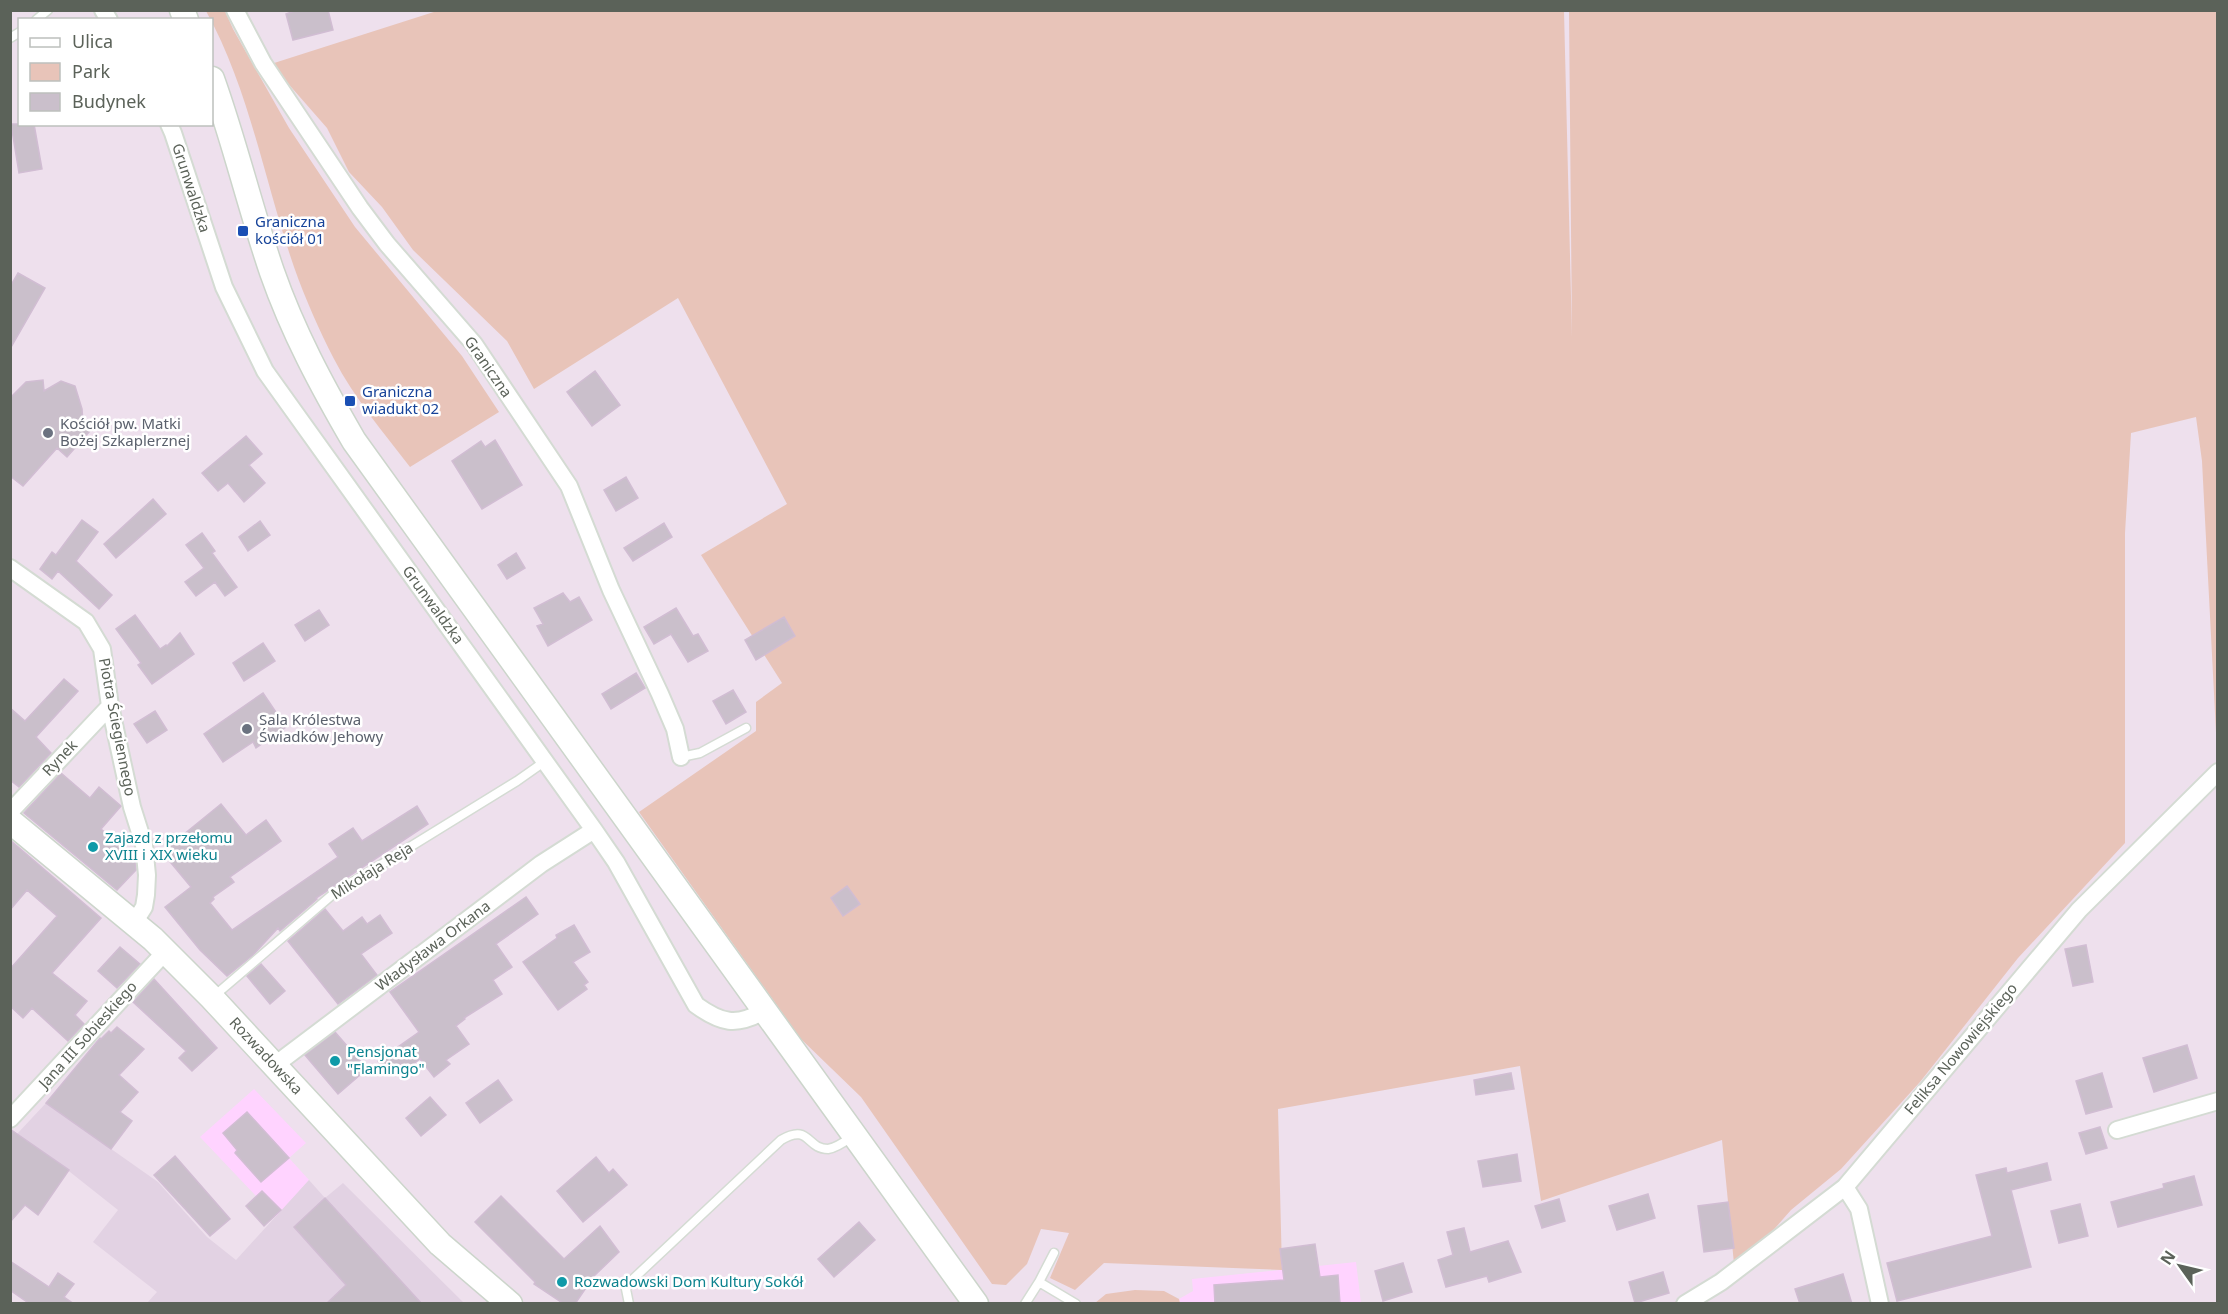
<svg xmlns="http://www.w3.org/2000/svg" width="2228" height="1314" font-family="'Noto Sans',sans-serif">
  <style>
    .commercial { fill: #ffd3ff }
    .education { fill: #e2d2e3 }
    .green { fill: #e8c4b9 }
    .building { fill: #cabfcb; stroke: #d1bdd3; stroke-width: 1.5 }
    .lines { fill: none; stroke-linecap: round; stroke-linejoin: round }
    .lane-casing { stroke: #d4dbd3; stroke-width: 11 }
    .street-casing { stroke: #d4dbd3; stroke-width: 20 }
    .secondary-casing { stroke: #ccd5cb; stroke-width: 27 }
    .lane { stroke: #fff; stroke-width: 8 }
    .street { stroke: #fff; stroke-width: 16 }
    .secondary { stroke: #fff; stroke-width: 24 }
    .transit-dot { fill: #1a4fb4; stroke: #fff; stroke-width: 2 }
    .worship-dot { fill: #6b7280; stroke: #fff; stroke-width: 2 }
    .culture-dot { fill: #0f9aa8; stroke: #fff; stroke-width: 2 }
    .labels { text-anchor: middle; stroke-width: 5; stroke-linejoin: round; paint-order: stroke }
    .street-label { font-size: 15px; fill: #5b6259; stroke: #fff }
    .transit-label { font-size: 15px; fill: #164399; stroke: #fff; text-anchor: start }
    .worship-label { font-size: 15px; fill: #5b616d; stroke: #fff; text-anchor: start }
    .culture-label { font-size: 15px; fill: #0d838f; stroke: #fff; text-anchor: start }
  </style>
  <rect width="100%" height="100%" fill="#eee0ed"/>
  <path class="commercial" d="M254,1089L306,1143L289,1158L309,1180L276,1217L200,1137Z
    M1356,1262L1361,1303L1180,1304L1179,1299L1193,1291L1192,1279Z"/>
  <path class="education" d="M46,1103L158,1182L207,1237L236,1260L309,1180L325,1198L343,1183L464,1303H147L157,1292L93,1242L118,1210L70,1172L17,1134Z"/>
  <path class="green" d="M440,10L1564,11L1572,337L1569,11H2217V752L2202,461L2196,417L2131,433L2125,533V843L2018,958L1920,1082L1841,1169L1791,1210L1735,1274L1722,1140L1541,1201L1520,1066L1278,1109L1282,1270L1104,1263L1075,1290L1050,1278L1069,1233L1041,1229L1027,1264L1006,1285L992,1284L861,1097L801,1039L639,812L756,731V702L782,683L701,555L787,504L678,298L534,389L507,341L413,250L382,207L349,172L327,128L271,64Z
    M206,11H225L233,29L289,128L355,227L462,356L499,412L410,467C384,433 354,398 334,359C319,330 305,298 294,267C265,183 249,88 206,11Z
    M1135,1290L1164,1291L1179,1299L1180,1303H1095L1106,1294Z"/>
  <path class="building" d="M297,10H328L333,30L293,40L286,14Z
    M11,124H34L42,169L19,173Z
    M18,273L45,288L10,349V287Z
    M595,371L620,405L592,426L567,392Z
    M43,380L44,391L61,381L75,386L82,409L83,423H97L67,457L57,448L23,486L10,476V398L26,382Z
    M246,436L262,454L249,465L265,483L244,502L228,483L218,491L202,473Z
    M495,440L522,485L482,509L452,461L481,441L485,447Z
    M626,477L638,498L616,511L604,490Z
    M153,499L166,514L116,558L104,544Z
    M82,520L98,532L76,561L112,595L99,609L58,571L52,579L40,569L52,552L56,555Z
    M260,521L270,535L248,551L239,537Z
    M664,523L672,537L633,561L624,548Z
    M202,533L215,551L212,553L237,587L225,596L215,582L196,596L185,582L204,568L186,545Z
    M516,553L525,568L507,579L498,565Z
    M563,593L570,602L579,597L592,620L548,646L537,626L543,624L534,608Z
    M676,608L693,636L698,634L708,651L688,662L671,634L654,644L644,627Z
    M319,610L329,625L305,641L295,625Z
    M135,615L160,649L166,645L167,646L180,633L194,654L152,684L138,665L141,663L116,629Z
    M784,617L795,636L756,660L745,640Z
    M263,643L275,661L244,681L233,663Z
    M636,673L645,688L611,709L602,694Z
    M64,679L78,691L36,737L51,753L19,787L10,780V708L25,721Z
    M733,690L746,712L726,724L713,701Z
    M263,693L286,727L256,748L253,742L223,762L204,734Z
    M155,711L167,730L147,743L134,724Z
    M61,773L90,798L99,787L121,806L101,829L135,858L136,870L117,890L24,813Z
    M221,804L246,835L266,820L281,841L230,877L234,882L213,897L214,899L210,903L232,930L338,857L329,844L353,828L362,841L417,806L428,824L316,898L317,899L280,931L278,928L253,955L227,976L200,950L165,907L191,887L162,852Z
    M10,840L101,918L52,973L87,1001L75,1015L84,1024L68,1041L32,1008L23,1018L10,1006V969L57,916L27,890L10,910Z
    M847,886L860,904L843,916L831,898Z
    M526,897L538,914L496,944L512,967L493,980L502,994L464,1018L465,1019L456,1026L469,1044L446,1060L450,1064L434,1077L420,1059L405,1070L401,1064L387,1074L378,1061L419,1032L390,992Z
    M325,909L343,931L362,917L367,924L380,915L392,933L361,954L377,975L338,1004L288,941Z
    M574,925L590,952L573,962L588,982L584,985L587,989L558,1010L523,962L557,938L556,935Z
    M2086,945L2093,982L2073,986L2065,949Z
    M120,947L140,964L117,988L98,971Z
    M261,964L285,991L270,1004L247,976Z
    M154,979L217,1048L192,1071L179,1058L186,1051L133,1002Z
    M117,1027L144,1049L119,1075L138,1092L120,1112L132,1121L111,1149L46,1103L100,1038L101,1039L109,1031L111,1033Z
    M335,1032L367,1069L338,1094L305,1055Z
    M2187,1045L2197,1078L2154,1092L2143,1058Z
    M1511,1073L1514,1089L1476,1095L1474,1080Z
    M2102,1073L2112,1107L2086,1114L2076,1081Z
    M498,1080L512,1100L480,1123L466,1103Z
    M430,1097L446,1115L421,1136L406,1118Z
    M247,1112L289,1158L261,1182L235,1153L237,1150L223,1133Z
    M2100,1127L2107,1148L2086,1154L2079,1133Z
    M10,1129L69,1170L38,1215L25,1205L10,1222Z
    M1517,1154L1521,1181L1483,1187L1478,1161Z
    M175,1156L230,1219L210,1236L154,1175Z
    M596,1157L609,1173L613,1169L627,1185L583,1222L557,1191Z
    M2047,1163L2051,1180L2011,1190L2031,1267L1897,1301L1887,1263L1992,1236L1976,1175L2006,1168L2007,1173Z
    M2194,1176L2202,1205L2118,1227L2111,1202L2164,1188L2163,1184Z
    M262,1191L281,1210L264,1226L246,1206Z
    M1648,1194L1655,1218L1617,1230L1609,1206Z
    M501,1196L564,1259L600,1226L619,1252L594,1276L575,1304H564L534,1284L535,1282L475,1222Z
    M325,1198L422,1304H326L346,1285L294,1227Z
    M1559,1199L1565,1221L1542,1228L1535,1206Z
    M1728,1202L1734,1248L1704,1252L1698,1206Z
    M2080,1204L2088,1236L2059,1243L2051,1211Z
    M859,1222L875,1240L834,1277L818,1259Z
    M1464,1228L1470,1252L1508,1241L1521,1272L1489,1282L1487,1276L1446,1287L1438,1260L1453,1255L1447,1232Z
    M1315,1244L1320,1277L1338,1275L1340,1304H1215L1214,1285L1284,1280L1280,1249Z
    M10,1261L49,1287L58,1273L74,1284L64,1297L74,1304H30L10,1290Z
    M1403,1263L1412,1292L1383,1301L1375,1271Z
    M1663,1272L1669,1293L1635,1303L1629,1282Z
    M1843,1274L1852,1304H1800L1795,1289Z"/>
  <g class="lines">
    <g class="lane-casing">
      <path id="lane" d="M36,20L48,10
        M10,38L20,32
        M681,757L700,753L746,728
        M213,997L332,895L517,781L544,762
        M1039,1282L1054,1253
        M629,1304L626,1289L632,1280L781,1140C810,1123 806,1149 828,1149C836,1148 846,1141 853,1136
        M1025,1304L1039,1282L1076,1304"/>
    </g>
    <g class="street-casing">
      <path id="street" d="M103,10L109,20
        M235,10L263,63L360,208L387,244L474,344L569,486L611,590L660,694L675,729L681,757
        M169,124L173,133L224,287L265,371L594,830L616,862L696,1005C721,1023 736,1027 764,1011
        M10,568L86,622L102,649L110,706L132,807L144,845L147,875L146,895L144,907L134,923
        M10,812L110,706
        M275,1065L541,864L594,830
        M10,1119L166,951
        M2117,1130L2218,1101
        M1845,1187L1859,1209L1880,1304
        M1685,1304L1721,1282L1845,1187L2079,910L2218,772"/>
    </g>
    <g class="secondary-casing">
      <path id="secondary" d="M182,10L186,20
        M212,79C235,143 250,208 272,272C293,332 322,386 354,441L976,1304
        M10,821L153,939L212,998L440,1244L510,1304"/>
    </g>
    <use href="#lane" class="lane"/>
    <use href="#street" class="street"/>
    <use href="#secondary" class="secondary"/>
  </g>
  <g class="transit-dot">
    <rect x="237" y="225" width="12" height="12" rx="3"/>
    <rect x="344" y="395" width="12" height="12" rx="3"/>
  </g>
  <g class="worship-dot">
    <circle cx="48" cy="433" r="6"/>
    <circle cx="247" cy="729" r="6"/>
  </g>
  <g class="culture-dot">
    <circle cx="93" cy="847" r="6"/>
    <circle cx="335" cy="1061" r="6"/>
    <circle cx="562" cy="1282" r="6"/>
  </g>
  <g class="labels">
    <g class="street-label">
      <text transform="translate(191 188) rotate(72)" y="5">Grunwaldzka</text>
      <text transform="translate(488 367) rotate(55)" y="5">Graniczna</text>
      <text transform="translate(433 605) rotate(54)" y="5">Grunwaldzka</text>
      <text transform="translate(117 727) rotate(79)" y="5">Piotra Ściegiennego</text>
      <text transform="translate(60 758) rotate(-47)" y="5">Rynek</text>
      <text transform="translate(372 871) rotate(-32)" y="5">Mikołaja Reja</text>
      <text transform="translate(433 946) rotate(-37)" y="5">Władysława Orkana</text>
      <text transform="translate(88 1035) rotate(-48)" y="5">Jana III Sobieskiego</text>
      <text transform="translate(1961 1049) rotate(-50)" y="5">Feliksa Nowowiejskiego</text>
      <text transform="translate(266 1056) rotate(47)" y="5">Rozwadowska</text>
    </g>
    <g class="transit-label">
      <text x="255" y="227">Graniczna<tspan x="255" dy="17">kościół 01</tspan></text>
      <text x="362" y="397">Graniczna<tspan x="362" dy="17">wiadukt 02</tspan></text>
    </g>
    <g class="worship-label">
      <text x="60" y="429">Kościół pw. Matki<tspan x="60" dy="17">Bożej Szkaplerznej</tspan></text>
      <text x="259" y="725">Sala Królestwa<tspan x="259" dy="17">Świadków Jehowy</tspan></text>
    </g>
    <g class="culture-label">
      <text x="105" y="843">Zajazd z przełomu<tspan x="105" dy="17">XVIII i XIX wieku</tspan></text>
      <text x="347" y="1057">Pensjonat<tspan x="347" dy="17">"Flamingo"</tspan></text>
      <text x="574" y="1287">Rozwadowski Dom Kultury Sokół</text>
    </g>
  </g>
  <rect width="2228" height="1314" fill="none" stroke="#5b6259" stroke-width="24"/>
  <rect x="18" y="18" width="195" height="108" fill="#ffffff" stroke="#bdc0bd" stroke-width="1.5"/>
  <rect x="30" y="38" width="30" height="9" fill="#ffffff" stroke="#bdc0bd" stroke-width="1.5"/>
  <text x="72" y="48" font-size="18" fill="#5b6259">Ulica</text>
  <rect x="30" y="63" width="30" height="18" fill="#e8c4b9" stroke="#bdc0bd" stroke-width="1.5"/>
  <text x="72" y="78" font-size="18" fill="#5b6259">Park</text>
  <rect x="30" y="93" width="30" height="18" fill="#cabfcb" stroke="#bdc0bd" stroke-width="1.5"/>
  <text x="72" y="108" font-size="18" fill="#5b6259">Budynek</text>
  <g transform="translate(2180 1266) rotate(304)" stroke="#ffffff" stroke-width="4.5" paint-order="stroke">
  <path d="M0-4.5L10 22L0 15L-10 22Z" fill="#5b6259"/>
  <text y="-9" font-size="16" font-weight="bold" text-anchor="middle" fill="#5b6259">N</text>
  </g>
</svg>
